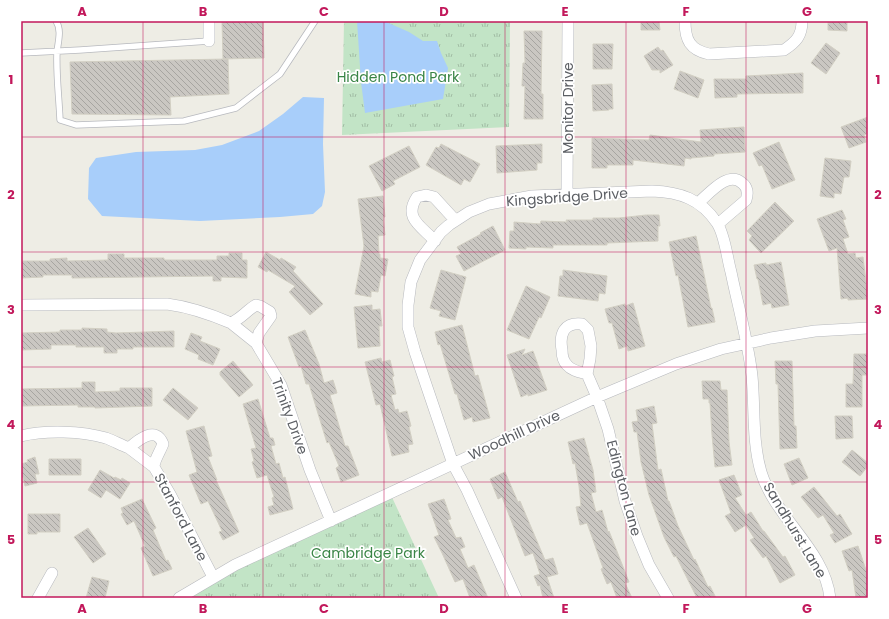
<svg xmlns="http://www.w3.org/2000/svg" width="889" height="619" font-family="Poppins,sans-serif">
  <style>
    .park { fill: url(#park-tufts) }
    .water { fill: #a8cefa }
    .building { fill: url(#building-back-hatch); stroke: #d2cfc3 }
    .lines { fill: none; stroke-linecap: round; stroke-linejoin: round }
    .service-casing { stroke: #b7b9be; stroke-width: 7 }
    .minor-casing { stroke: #b7b9be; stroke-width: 12 }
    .service { stroke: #fff; stroke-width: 5.5 }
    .minor { stroke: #fff; stroke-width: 11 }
    .grid { fill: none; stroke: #c2185b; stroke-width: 1; stroke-opacity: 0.55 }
    .labels { text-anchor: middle; stroke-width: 3.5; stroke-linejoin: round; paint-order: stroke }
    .park-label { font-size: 14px; fill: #3a8546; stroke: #fff }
    .street-label { font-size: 14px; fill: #5c5f64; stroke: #fff }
    .neatline { fill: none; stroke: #c2185b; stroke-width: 1.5 }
    .grid-label { font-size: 13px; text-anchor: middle; font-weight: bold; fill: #c2185b }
  </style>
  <defs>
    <pattern id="park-tufts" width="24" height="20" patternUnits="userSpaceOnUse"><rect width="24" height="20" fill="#c2e4c6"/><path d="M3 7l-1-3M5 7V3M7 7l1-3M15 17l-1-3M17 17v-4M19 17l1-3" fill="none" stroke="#a1bca4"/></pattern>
    <pattern id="building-back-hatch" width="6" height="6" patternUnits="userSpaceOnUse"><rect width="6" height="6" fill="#cac7c2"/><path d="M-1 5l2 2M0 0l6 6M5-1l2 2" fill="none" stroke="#a7a5a1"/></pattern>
  </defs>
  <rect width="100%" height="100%" fill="#eeede5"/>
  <path class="park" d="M344,21H510L509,127L342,135Z
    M390,493L439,598H179Z"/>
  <path class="water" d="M357,21H384L409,32L423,41H437L441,53L448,68L443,99L365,113L361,82Z
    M303,97L324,98L323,144L325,192L322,206L313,214L280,217L200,221L102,216L88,199L89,168L96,158L136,152L195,150L222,145L259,131L283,114Z"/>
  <path class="building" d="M222,21H263L264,58L223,59Z
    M641,21H659L660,30H641Z
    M828,21H847V31L828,30Z
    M524,31H542L541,94H543V119H524L525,86H522L523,63H525Z
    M826,43L840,53L826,74L811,63Z
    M593,44H613L612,69H593Z
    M658,47L661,51L663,50L673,65L660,73V70H652L644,56Z
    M228,59L229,94L170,97L171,115L72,114L70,62Z
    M680,71L704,80L698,98L674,89Z
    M803,73V93L737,94V97L715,98L714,79H746V76Z
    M612,84L613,109H609V110L593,111L592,85Z
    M868,117V133L864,135L866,142L849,148L841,127Z
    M744,127L745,152L714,154V156L691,158V159L685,158L684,166L633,160V165H607V168H592V138L649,140L650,135L701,142L700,130Z
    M779,142L795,180L772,189L762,165L759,166L753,153Z
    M441,144L480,164L470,182L464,179L461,185L426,165L436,147L439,148Z
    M542,144V163H537V170L497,173L496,146Z
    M409,146L420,167L393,181L395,184L382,191L369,166Z
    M825,158L851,161L849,177H844L841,194L834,193V198L820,196Z
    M383,196L385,217H383L385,235L378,236L379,254H380V258L388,259L385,276L381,275L378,292L371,291V297L355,294L364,246L358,199Z
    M775,202L794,221L761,253L749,240L752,236L747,231Z
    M842,210L846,219L843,220L849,237L843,239L848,254L855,253L856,258L863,257L868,299L848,300V298L841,299L837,248L829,251L817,219Z
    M646,215H659L660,226H658V241L607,243V245H553V248L526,247V249L509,248L510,231H514V222L540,224L541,221L567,222L566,220H593V218H619Z
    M493,226L505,250L464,271L456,256L461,254L457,247L481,234L480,233Z
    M696,236L711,308H712L715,322L688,327L678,275L676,276L669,242Z
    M266,252L280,260L281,258L296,267L293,271L323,304L310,315L289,292L295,286L268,270L267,272L258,267Z
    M229,253H242V260H247V278L221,277V281H213V276L72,278V275H43V277L21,278V261H50V259L67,258V261L108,260V254H124V258H164V260H217V256H229Z
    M781,262L789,305L772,308L771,303L763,305L758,279H757L754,265L766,263V265Z
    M441,270L466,277L455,320L439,316L441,311L430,308Z
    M563,270L607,276L605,294L599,293L598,301L558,296L560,276H563Z
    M526,286L550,297L541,318L539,317L529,339L507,330Z
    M633,303L645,346L628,351L627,346L619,349L612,323H609L605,309L625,304V306Z
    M372,305V310L380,309L382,326H379L380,346L358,348L354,307Z
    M462,325L475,376L478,375L490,418L473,422L472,417L464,420L457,394H455L440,344L438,345L435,332Z
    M82,328L107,329V332L116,333L174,331V347H133V349H117V353H104V347H76V345H51V349L21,350V333L60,332V330H82Z
    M305,330L319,364L324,383L333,380L337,393L330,395L345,446H348L359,475L341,482L336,468L339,466L329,442L327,443L309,384H306L301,366L299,367L288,337Z
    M191,333L202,337L200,341L220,349L213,365L198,359L199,355L185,349Z
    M525,349L522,355L533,351L547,390L528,396V394L521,397L507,355Z
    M854,354H868V375H862V407H846V384H853Z
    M381,358L382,362L390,360L394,376L392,377L396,394L391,395L395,410L398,409L399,413L407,411L411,426L409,427L413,444L408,445L409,452L392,456L380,404L376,405L365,362Z
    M233,361L253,385L239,397L220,375V372Z
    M775,361H792L794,426H796L797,448L780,449L778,384H776Z
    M702,381H720L721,390H727L729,442L732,465L715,467L712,435L710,403H709V399H703Z
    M82,382H95V392L120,391V388H152V406L95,408V407H78V405L21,406V389L82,388Z
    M173,388L198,408L188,420L163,400Z
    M258,399L270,438H273L275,445L271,446L276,464L279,463L283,478L285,477L293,509L270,515L268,507L274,505L272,498L274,497L267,475L257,478L252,462L254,461L251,449L256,448L243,404Z
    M654,406L657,423L652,424L658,470L661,469L668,501H669L678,526L694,560L695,559L708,587L710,586L716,598H697L676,556L674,557L664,537L649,495L641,462L637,432H634L632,422L638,421L636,410Z
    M835,416H852L853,438L836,439Z
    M204,426L212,456L208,457L217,480H216L239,532L223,540L219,532L222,531L208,501L201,504L189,475L197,472L186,431Z
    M584,438L593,470L596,492L591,493L596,512L602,510L608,532L609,531L629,582L625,583L632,598H617L611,582L607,584L601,569L603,568L587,523L580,525L576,507L581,506L579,486L575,463L573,464L568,442Z
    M852,450L868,463V466L860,476L842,462Z
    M35,457L39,474H35L37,483L25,486L23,477L21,478V464L28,462L27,460Z
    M799,458L808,478L792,485L784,464Z
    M49,459H81V475H49Z
    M100,470L114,478L115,477L121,480L122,478L130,483L120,499L106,490L101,498L88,490Z
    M505,472L518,502L520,501L545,560L553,558L558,574L547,577L554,598H543L540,585L538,586L534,576L540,574L533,553L525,556L502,497L498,499L490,479Z
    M734,475L742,495L735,498L746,515L751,512L763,531H764L783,557L785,556L795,575L780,583L766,556L763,558L750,540L754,538L746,525L735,532L725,516L731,513L719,480Z
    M814,487L837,516L840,514L852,534L835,543L830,535L834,533L823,515L818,518L801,497Z
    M142,499L156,528L153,530L166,561L168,560L172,569L153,576L141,548L145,546L134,521L127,525L121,514L123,513L121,508Z
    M444,499L451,519L448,520L456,538L461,537L465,547L460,549L468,568L474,565L488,598H470L463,579L455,582L442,553L434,537L439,535L428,504Z
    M28,514H60V532H37V534H28Z
    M88,528L106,554L93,563L74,537Z
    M858,546L868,576V598H856L852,570L849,571L842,551Z
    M92,577L109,581L105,598H86Z"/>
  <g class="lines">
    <g class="service-casing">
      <path id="service" d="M56,21C62,30 58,42 57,52C56,74 59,97 60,120L76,125L184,121L236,108L280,74L315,21
        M21,53L80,50L209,41"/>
    </g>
    <g class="minor-casing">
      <path id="minor" d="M209,21V41
        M685,21C685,40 690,50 709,54L784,50C796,42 802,36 802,21
        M567,194L568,21
        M698,203C709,194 728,170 742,183C748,187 748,194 746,200L718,224
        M435,241C421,226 403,218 417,197L426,195L434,197L455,220
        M21,305L167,304C190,307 210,314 231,323C242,318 246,311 256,305L260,306L270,312L271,316L259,333L256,343L281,385L310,470L331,521
        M231,323L256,343
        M587,374C580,372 572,371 567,365C563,361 562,356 562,350C559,334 564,322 582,324L588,330L591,346L590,359L587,374L597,397L608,429L625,501L637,536L649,565L668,598
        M21,436C45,430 82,431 106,438C114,441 121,445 129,448C138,440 156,425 163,444C160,452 154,460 154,467L170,494L213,577
        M129,448L154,467
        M38,598L52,573
        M179,598L235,565L597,397L676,364L721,349L771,338L815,331L868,328
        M516,598L467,490L453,464L415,352L408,327V305L411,282L420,260L441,232L449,225L469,212L489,204L532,196L652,191C680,192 701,199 717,223C725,235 727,258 731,272C738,306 748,341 752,376C755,407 752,441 761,472C775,518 825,550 830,598"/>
    </g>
    <use href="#service" class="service"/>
    <use href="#minor" class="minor"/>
  </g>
  <path class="grid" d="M143,21V598M263,21V598M384,21V598M505,21V598M626,21V598M746,21V598M21,137H868M21,252H868M21,367H868M21,482H868"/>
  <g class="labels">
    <g class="park-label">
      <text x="398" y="82">Hidden Pond Park</text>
      <text x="368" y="558">Cambridge Park</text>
    </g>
    <g class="street-label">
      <text transform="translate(568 108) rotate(-90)" y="5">Monitor Drive</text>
      <text transform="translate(567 197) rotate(-4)" y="5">Kingsbridge Drive</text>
      <text transform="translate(290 416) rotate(70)" y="5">Trinity Drive</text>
      <text transform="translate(514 435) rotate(-25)" y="5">Woodhill Drive</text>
      <text transform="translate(624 488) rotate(75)" y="5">Edington Lane</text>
      <text transform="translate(181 517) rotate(62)" y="5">Stanford Lane</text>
      <text transform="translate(795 530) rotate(59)" y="5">Sandhurst Lane</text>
    </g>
  </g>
  <rect width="889" height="619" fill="none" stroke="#ffffff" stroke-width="44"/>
  <rect x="22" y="22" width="845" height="575" class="neatline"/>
  <g class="grid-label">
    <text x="82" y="16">A</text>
    <text x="203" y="16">B</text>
    <text x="324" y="16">C</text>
    <text x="444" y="16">D</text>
    <text x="565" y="16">E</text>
    <text x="686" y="16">F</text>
    <text x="807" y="16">G</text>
    <text x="11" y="84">1</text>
    <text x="878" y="84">1</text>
    <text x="11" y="199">2</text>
    <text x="878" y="199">2</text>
    <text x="11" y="314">3</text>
    <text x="878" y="314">3</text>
    <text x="11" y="429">4</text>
    <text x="878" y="429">4</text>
    <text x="11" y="544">5</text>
    <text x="878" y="544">5</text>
    <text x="82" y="613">A</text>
    <text x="203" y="613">B</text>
    <text x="324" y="613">C</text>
    <text x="444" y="613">D</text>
    <text x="565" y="613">E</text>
    <text x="686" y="613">F</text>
    <text x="807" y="613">G</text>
  </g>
</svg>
